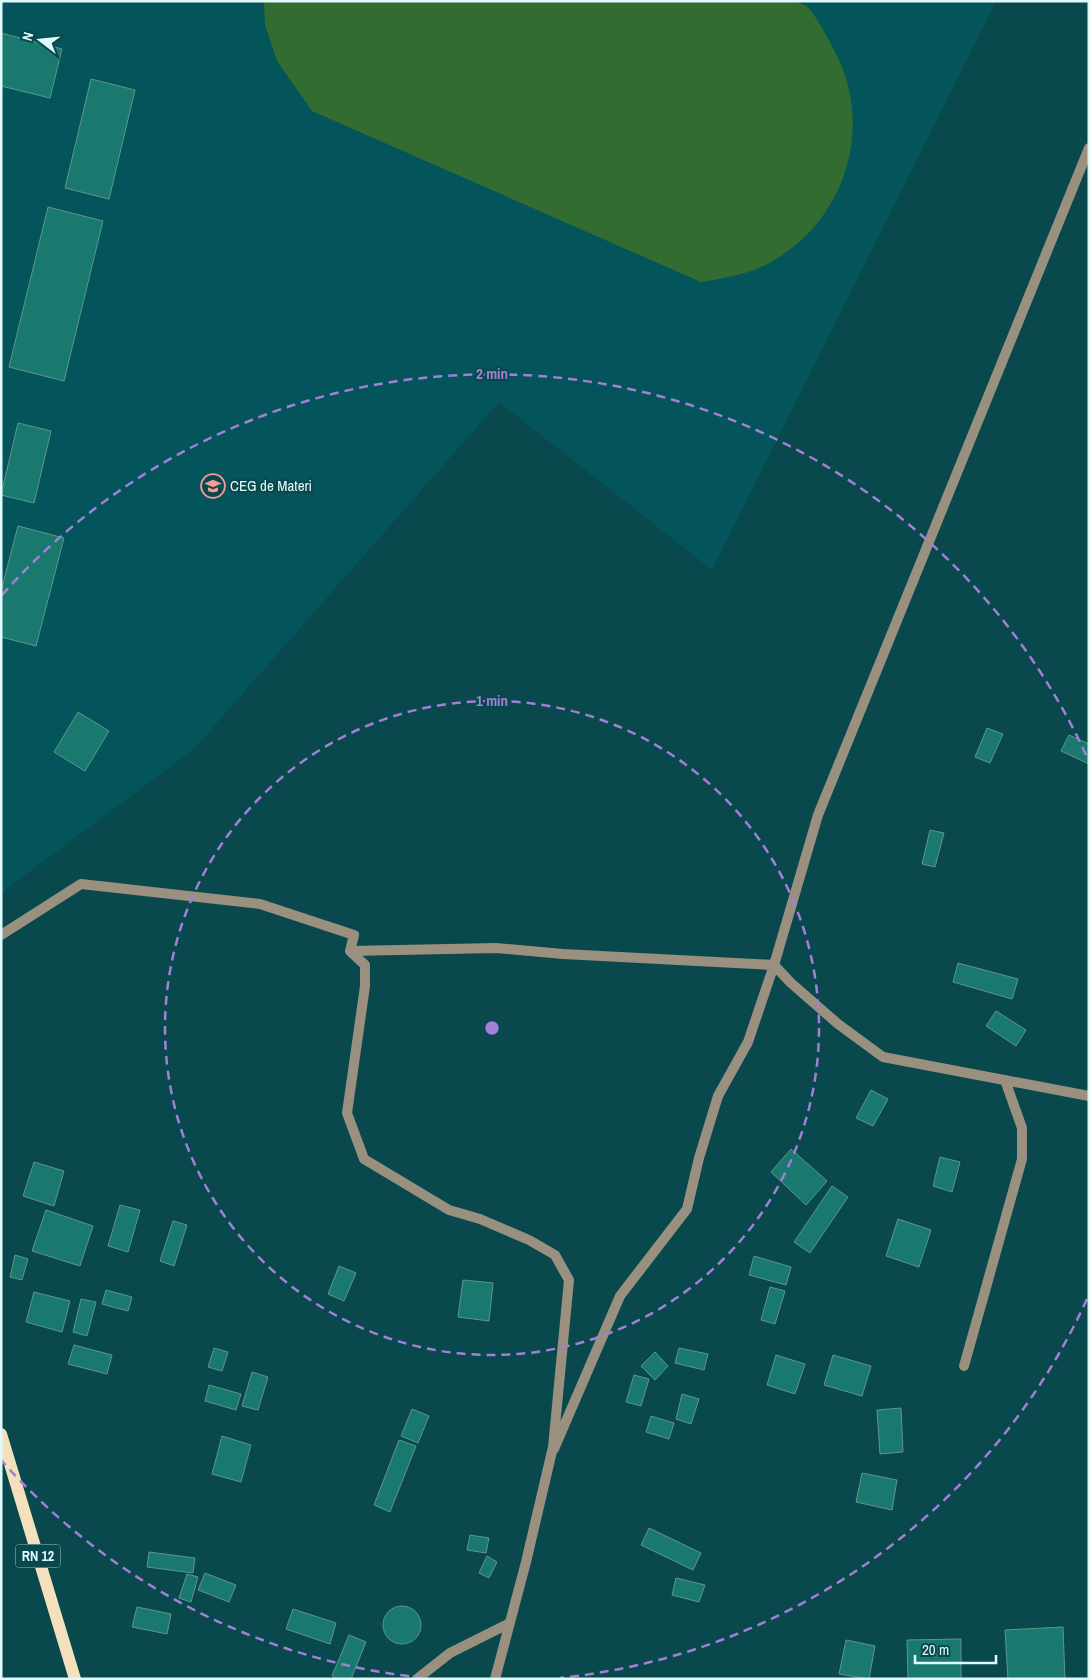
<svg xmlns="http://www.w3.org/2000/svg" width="1090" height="1680" font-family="'Archivo Narrow',sans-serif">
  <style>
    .built { fill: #04555b }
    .green { fill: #326c30 }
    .building { fill: #1a796e; stroke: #60958c }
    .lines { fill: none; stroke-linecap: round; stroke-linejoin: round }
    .street { stroke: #99907f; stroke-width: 10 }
    .primary { stroke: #f3e1be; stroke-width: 12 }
    .ring { fill: none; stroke: #a37fd8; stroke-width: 2.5; stroke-dasharray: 9 6 }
    .labels { text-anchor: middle; stroke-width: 4.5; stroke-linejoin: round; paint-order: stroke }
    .shield { fill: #09484c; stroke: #9fc5c9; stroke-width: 1 }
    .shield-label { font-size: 14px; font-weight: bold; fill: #dffbfe }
    .poi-label { font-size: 15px; fill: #dffbfe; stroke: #09484c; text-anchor: start }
    .centre { fill: #a37fd8; stroke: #09484c; stroke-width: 2.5 }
    .ring-label { font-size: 15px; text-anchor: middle; font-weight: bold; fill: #a37fd8; stroke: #09484c; stroke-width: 4.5; stroke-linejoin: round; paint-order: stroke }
  </style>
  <rect width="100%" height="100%" fill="#09484c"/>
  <path class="built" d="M1,1H996L712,570L499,402L194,749L1,893Z"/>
  <path class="green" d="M264,1H795C799,3 803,4 806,6C814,11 829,40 834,50C875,125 846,219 773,261C751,274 726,278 701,282L312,111L277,61L265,25Z"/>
  <path class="building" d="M1,33L62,49L50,98L1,86Z
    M91,79L135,90L109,199L65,188Z
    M48,207L103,221L64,381L9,367Z
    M18,423L51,431L34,503L1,495Z
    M18,526L64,538L36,646L1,637V591Z
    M78,712L109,731L85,771L54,752Z
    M987,728L1003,734L990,763L975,757Z
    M1069,735L1089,744V764L1061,751Z
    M930,830L944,833L935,867L922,864Z
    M958,963L1018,979L1012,999L953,982Z
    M996,1011L1026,1030L1016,1046L986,1026Z
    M871,1090L888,1099L873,1126L856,1118Z
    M791,1149L827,1181L806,1205L771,1172Z
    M940,1157L960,1162L952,1192L933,1186Z
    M34,1162L64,1171L54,1206L23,1196Z
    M832,1186L848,1197L810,1253L794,1242Z
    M120,1205L140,1210L128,1252L108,1246Z
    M46,1210L93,1226L80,1266L32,1251Z
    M898,1219L931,1230L919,1267L886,1256Z
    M173,1221L187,1225L174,1266L160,1261Z
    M15,1255L28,1259L22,1280L10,1277Z
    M754,1256L791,1267L786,1285L749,1275Z
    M339,1266L356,1273L344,1301L328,1294Z
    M463,1280L493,1283L489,1321L458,1317Z
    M770,1287L785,1291L775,1324L761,1320Z
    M106,1290L132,1297L128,1311L102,1304Z
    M34,1292L70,1301L62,1332L26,1322Z
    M81,1299L96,1302L87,1336L73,1332Z
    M74,1345L112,1355L107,1374L68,1364Z
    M214,1348L228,1352L222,1371L208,1367Z
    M679,1348L708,1354L704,1370L675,1363Z
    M655,1352L668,1366L655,1380L641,1366Z
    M776,1355L805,1364L795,1394L767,1385Z
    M833,1355L871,1366L862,1396L824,1385Z
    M252,1372L268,1377L258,1410L242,1406Z
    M634,1375L649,1379L641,1406L626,1402Z
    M209,1385L241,1394L236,1410L205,1401Z
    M682,1394L699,1399L691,1424L676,1419Z
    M901,1408L903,1452L880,1454L877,1410Z
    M412,1409L429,1416L418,1443L401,1436Z
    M651,1416L674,1423L669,1439L646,1432Z
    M222,1436L251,1445L241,1482L212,1474Z
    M399,1440L416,1446L390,1512L374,1505Z
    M862,1473L897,1480L892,1510L856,1502Z
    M649,1528L701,1553L693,1570L641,1545Z
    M470,1535L489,1538L486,1553L467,1550Z
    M149,1552L195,1558L193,1573L147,1567Z
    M487,1556L497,1562L489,1578L479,1573Z
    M205,1573L236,1585L229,1602L198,1590Z
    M187,1574L198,1577L191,1602L179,1598Z
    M676,1578L705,1585L699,1602L672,1595Z
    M383 1625a19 19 0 1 1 38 0a19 19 0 1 1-38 0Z
    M137,1607L171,1614L167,1634L132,1627Z
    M293,1609L336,1623L330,1644L286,1629Z
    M1063,1627L1065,1679H1008L1005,1630Z
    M349,1635L366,1642L351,1679H338L332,1676Z
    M961,1639V1679H908L907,1640Z
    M846,1640L875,1646L869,1679L839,1674Z"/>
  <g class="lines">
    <path class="street" d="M1,935L81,884L260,904L354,935L350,951L365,965V986L347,1113L364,1159L449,1210L480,1219L529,1240L555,1255L569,1280L553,1447L526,1562L495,1679
      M350,951L496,948L563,954L774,965L791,983L838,1024L883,1057L1089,1096
      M964,1366L1022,1159V1128L1005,1080
      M553,1447L554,1449L620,1296L687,1209L699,1158L718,1096L748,1042L774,965L818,815L1089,148
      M417,1679L450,1653L510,1623"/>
    <path class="primary" d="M1,1434L75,1679"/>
  </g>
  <g class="ring">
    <circle cx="492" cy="1028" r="327"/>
    <path d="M1087 1299A654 654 0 0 1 560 1678M424 1678A654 654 0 0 1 2 1461M2 595A654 654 0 0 1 1087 757"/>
  </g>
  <defs>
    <g id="school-ring" transform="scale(1.25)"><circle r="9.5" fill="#09484c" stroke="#f59b97" stroke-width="1.5"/><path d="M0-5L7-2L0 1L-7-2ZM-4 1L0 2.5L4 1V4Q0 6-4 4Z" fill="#f59b97"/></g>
  </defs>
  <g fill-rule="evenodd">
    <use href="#school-ring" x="213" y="486"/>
  </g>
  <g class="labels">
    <rect class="shield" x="15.5" y="1544.5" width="45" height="23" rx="4"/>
    <g class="shield-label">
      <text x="38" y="1561">RN 12</text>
    </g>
    <g class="poi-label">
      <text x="230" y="491">CEG de Materi</text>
    </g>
  </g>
  <circle cx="492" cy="1028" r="8" class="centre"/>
  <g class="ring-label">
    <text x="492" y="379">2 min</text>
    <text x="492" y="706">1 min</text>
  </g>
  <rect width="1090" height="1680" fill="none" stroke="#dffbfe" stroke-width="5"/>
  <g transform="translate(40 40) rotate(286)" stroke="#09484c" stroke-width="4" paint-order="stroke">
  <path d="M0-4L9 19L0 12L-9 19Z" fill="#dffbfe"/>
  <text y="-8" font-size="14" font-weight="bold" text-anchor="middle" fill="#dffbfe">N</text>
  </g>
  <path d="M915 1655v8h81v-8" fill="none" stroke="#dffbfe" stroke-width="2.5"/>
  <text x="922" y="1655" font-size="15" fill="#dffbfe" stroke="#09484c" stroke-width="4" paint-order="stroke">20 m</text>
</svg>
